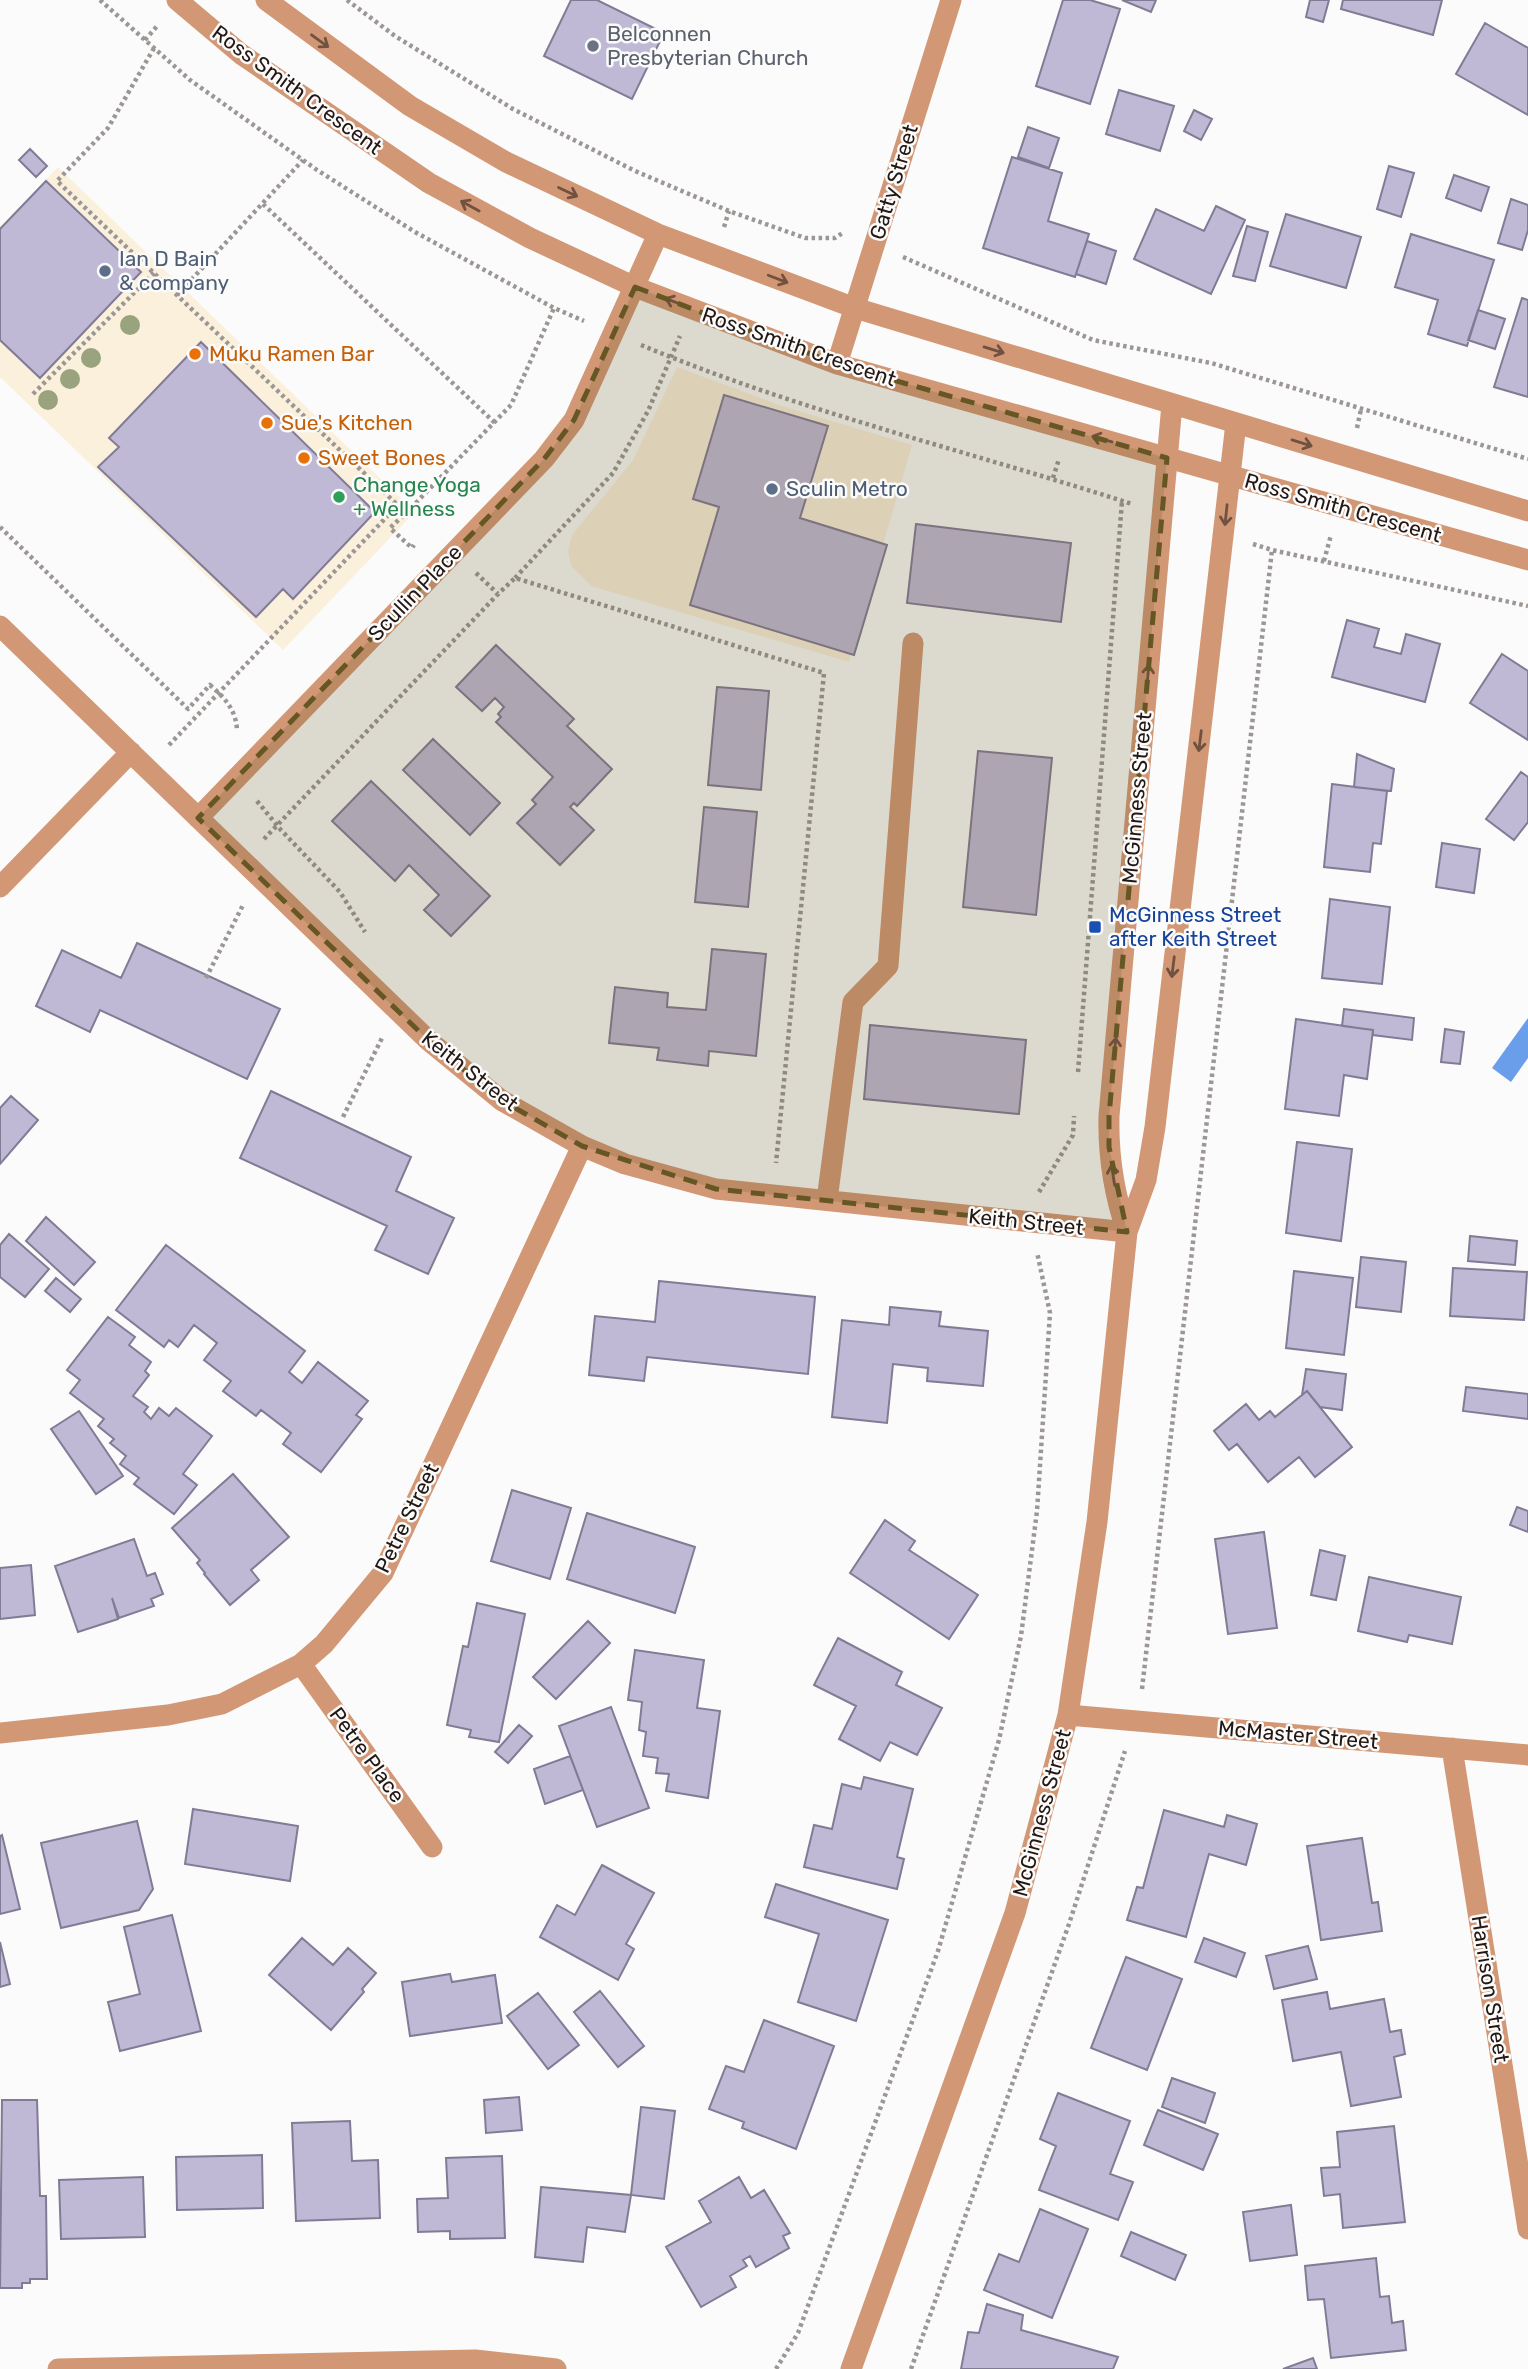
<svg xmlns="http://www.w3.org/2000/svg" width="1528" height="2369" font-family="Rubik,sans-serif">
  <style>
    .commercial { fill: #fbf0db }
    .water { fill: #6b9eea }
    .building { fill: #c0b9d5; stroke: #827b96; stroke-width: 2 }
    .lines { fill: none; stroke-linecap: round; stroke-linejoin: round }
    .path { stroke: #9c9795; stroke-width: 4.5; stroke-dasharray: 3.5 3.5; stroke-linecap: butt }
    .minor { stroke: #d29876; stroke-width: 21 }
    .tree { fill: #99a37e }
    .oneway { stroke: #71513f }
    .marked { fill: #655623; fill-opacity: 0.2; stroke: #655623; stroke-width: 5; stroke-dasharray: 14 9; stroke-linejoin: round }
    .worship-dot { fill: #6b7280; stroke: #fbfbfb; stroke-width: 2.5 }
    .service-dot { fill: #5c6f8a; stroke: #fbfbfb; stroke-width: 2.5 }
    .food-dot { fill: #e8710a; stroke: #fbfbfb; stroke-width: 2.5 }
    .leisure-dot { fill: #2e9e5b; stroke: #fbfbfb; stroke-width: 2.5 }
    .transit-dot { fill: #1a4fb4; stroke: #fbfbfb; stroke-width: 2.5 }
    .labels { text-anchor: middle; stroke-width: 5; stroke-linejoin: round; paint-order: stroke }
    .worship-label { font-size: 21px; fill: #5b616d; stroke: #fbfbfb; text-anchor: start }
    .street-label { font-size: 21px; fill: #221712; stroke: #fbfbfb }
    .service-label { font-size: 21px; fill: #4e5e75; stroke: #fbfbfb; text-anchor: start }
    .food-label { font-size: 21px; fill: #c56008; stroke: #fbfbfb; text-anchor: start }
    .leisure-label { font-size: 21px; fill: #27864d; stroke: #fbfbfb; text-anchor: start }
    .transit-label { font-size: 21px; fill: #164399; stroke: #fbfbfb; text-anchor: start }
  </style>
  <rect width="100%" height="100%" fill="#fbfbfb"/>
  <path class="commercial" d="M58,167L415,512L283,650L0,377V227Z
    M677,367L782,406L912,445L849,662L591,586L571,566L568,551L572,535L633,460Z"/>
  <path class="water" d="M1528,1018V1058L1511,1082L1492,1068Z"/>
  <path class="building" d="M571,0H597L664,33L632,99L544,56Z
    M1063,0H1090L1120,9L1090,104L1036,86Z
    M1122,0H1156L1151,12Z
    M1310,0H1329L1323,22L1306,17Z
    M1343,0H1442L1433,35L1341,9Z
    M1485,23L1528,48V115L1456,74Z
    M1119,90L1174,106L1160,151L1106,134Z
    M1194,110L1212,119L1201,140L1184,131Z
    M1028,127L1059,138L1049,168L1018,157Z
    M30,149L47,166L36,177L19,160Z
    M1012,157L1062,173L1048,221L1089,234L1075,277L983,248Z
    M1389,166L1414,173L1401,217L1377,209Z
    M1454,175L1489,187L1481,211L1446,198Z
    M46,181L141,272L40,378L0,340V229Z
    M1511,199L1528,205V230L1522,250L1498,243Z
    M1216,206L1245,220L1211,294L1134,259L1156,209L1204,231Z
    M1286,214L1361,237L1346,288L1270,266Z
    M1247,226L1268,232L1255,281L1233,276Z
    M1411,234L1494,260L1467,346L1428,334L1438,300L1395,287Z
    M1087,241L1116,251L1106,284L1076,274Z
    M1522,298L1528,300V397L1494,387Z
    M1478,310L1505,319L1495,349L1468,340Z
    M201,342L375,512L293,599L283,589L256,617L98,467L119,447L109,438Z
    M724,395L828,426L800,518L887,545L854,655L690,605L719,507L693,499Z
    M916,524L1071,543L1061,622L907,603Z
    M1347,620L1379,629L1374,647L1401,654L1406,634L1440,644L1425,702L1332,677Z
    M496,645L574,719L567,726L612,769L577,806L574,803L570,807L594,830L560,865L517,823L536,804L532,800L553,777L496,722L501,717L498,714L504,707L495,698L482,711L456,687Z
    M1502,654L1528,671V740L1470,703Z
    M717,687L769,691L761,790L708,785Z
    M433,739L500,803L470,835L403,770Z
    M978,751L1052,758L1036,915L963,907Z
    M1357,754L1394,769L1391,791L1354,787Z
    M1521,772L1528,777V822L1514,840L1486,819Z
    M371,781L490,896L451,936L424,910L439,895L409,865L395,881L332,821Z
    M1332,784L1387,791L1381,844L1373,843L1370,872L1324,867Z
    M704,807L757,812L748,907L695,902Z
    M1442,843L1480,849L1474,893L1436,887Z
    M1330,899L1390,907L1382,984L1322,978Z
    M137,943L280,1009L247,1079L100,1010L90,1032L36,1006L62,950L121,978Z
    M712,949L766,954L756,1056L709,1051L708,1066L657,1060L659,1048L609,1043L615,987L668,993L667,1007L706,1010Z
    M1344,1009L1414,1018L1412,1040L1373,1035V1030L1342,1026Z
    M1296,1019L1373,1030L1367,1079L1344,1075L1339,1116L1285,1109Z
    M870,1025L1026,1040L1019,1114L864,1099Z
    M1445,1029L1464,1032L1460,1064L1441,1062Z
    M271,1091L411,1157L396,1191L454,1218L428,1274L375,1250L387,1226L240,1158Z
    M11,1096L38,1120L0,1164V1108Z
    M1297,1142L1352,1149L1341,1241L1286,1233Z
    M46,1217L95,1262L74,1285L26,1241Z
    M9,1234L49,1269L25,1297L0,1277V1245Z
    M1470,1236L1517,1241L1515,1265L1468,1261Z
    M166,1245L305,1351L289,1372L302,1383L318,1362L368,1401L356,1415L362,1419L321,1472L283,1444L291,1433L261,1410L256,1416L223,1391L231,1381L204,1360L217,1343L194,1325L178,1347L169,1340L164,1347L116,1310Z
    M1361,1257L1406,1262L1401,1312L1356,1307Z
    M1453,1268L1527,1272L1524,1320L1450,1316Z
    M1294,1271L1353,1278L1344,1355L1286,1348Z
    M56,1278L81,1299L70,1312L45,1291Z
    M659,1281L815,1297L808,1374L647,1357L644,1381L589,1375L595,1316L655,1322Z
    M890,1307L941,1312L939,1326L988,1331L983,1386L927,1381L928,1368L893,1364L887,1423L832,1417L842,1320L889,1325Z
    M108,1317L135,1337L129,1345L151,1362L145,1371L149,1375L133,1396L148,1407L144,1412L151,1419L159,1408L169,1416L176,1408L212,1436L183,1474L197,1485L174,1514L134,1484L139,1478L120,1464L126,1456L110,1443L114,1439L98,1426L104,1419L70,1393L80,1380L67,1370Z
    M1306,1369L1346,1374L1342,1410L1320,1407L1307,1391L1302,1395Z
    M1466,1387L1528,1394V1419L1463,1411Z
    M1307,1391L1352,1447L1315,1477L1299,1457L1268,1482L1237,1444L1229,1450L1214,1431L1246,1404L1259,1420L1270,1411L1275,1417Z
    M79,1411L123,1476L96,1494L51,1429Z
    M233,1474L289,1537L251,1570L259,1580L230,1605L204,1574L205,1573L197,1563L200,1560L172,1528Z
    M512,1490L571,1508L550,1579L491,1561Z
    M1517,1507L1528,1511V1532L1510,1525Z
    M587,1513L695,1547L675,1613L567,1579Z
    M885,1520L915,1541L909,1550L978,1595L949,1639L850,1573Z
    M1264,1532L1277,1628L1228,1634L1215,1539Z
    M134,1539L147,1576L155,1573L163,1594L151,1599L154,1606L119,1618L112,1598L118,1619L78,1632L55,1566Z
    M1320,1550L1345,1556L1336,1600L1311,1595Z
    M31,1565L35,1615L0,1619V1568Z
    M1369,1577L1461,1597L1452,1644L1409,1635L1407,1642L1358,1631Z
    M477,1603L525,1614L499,1742L469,1737L471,1730L447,1725L463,1646L468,1647Z
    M588,1621L610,1643L556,1699L533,1677Z
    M838,1638L902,1672L896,1685L942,1708L917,1755L890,1742L880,1761L839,1739L856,1706L814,1685Z
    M635,1650L704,1660L697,1708L720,1711L708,1798L666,1791L669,1774L656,1773L658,1758L643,1756L646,1732L639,1730L642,1702L628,1700Z
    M611,1707L649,1808L597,1827L559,1726Z
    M519,1725L532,1736L508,1763L495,1752Z
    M570,1756L583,1790L545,1804L534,1769Z
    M864,1777L913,1789L897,1857L904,1859L897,1889L804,1867L814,1825L832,1829L842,1784L861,1789Z
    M193,1809L298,1826L290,1881L185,1864Z
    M1164,1810L1224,1827L1227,1815L1257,1824L1246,1865L1209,1854L1186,1937L1127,1920L1137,1887L1143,1888Z
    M137,1821L153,1889L139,1910L61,1928L41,1843Z
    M2,1835L20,1909L0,1914V1836Z
    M1362,1838L1372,1903L1378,1902L1382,1931L1321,1940L1307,1846Z
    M602,1865L654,1893L626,1944L634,1949L618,1980L540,1937L557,1905L575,1915Z
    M776,1884L888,1920L856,2021L798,2002L819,1934L765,1917Z
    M172,1915L201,2031L120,2051L108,2002L140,1994L124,1927Z
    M302,1938L333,1965L348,1948L376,1973L362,1989L364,1992L331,2030L269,1975Z
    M1204,1938L1245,1953L1236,1977L1195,1962Z
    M0,1942L10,1984L0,1987Z
    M1308,1946L1317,1979L1274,1989L1266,1956Z
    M1126,1957L1182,1979L1147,2070L1091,2048Z
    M450,1974L452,1982L495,1975L502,2023L410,2036L402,1982Z
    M600,1991L644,2046L618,2067L574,2012Z
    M1327,1992L1330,2009L1384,1999L1390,2032L1401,2030L1405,2054L1394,2057L1401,2097L1351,2106L1341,2052L1293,2061L1282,2000Z
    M538,1993L579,2045L548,2069L507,2016Z
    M764,2020L834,2046L796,2149L742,2128L744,2122L709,2109L726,2066L744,2072Z
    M1172,2078L1215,2093L1205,2123L1162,2107Z
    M1058,2093L1130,2121L1110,2174L1133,2182L1118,2220L1039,2190L1056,2146L1040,2139Z
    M519,2097L522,2130L486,2133L484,2100Z
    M2,2100H37L40,2196H46L47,2279H30V2283H22V2288H0Z
    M641,2107L675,2111L664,2199L631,2195Z
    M1158,2110L1218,2134L1203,2170L1144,2145Z
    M350,2121L352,2161L378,2160L380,2218L296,2221L292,2123Z
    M1394,2126L1405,2222L1343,2228L1340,2194L1324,2196L1321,2168L1340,2167L1337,2132Z
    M262,2155L263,2208L177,2210L176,2157Z
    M502,2156L505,2238L450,2239V2231L418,2232L417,2199L448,2198L446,2158Z
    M143,2177L145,2237L61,2239L59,2180Z
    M739,2177L751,2198L764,2190L790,2233L783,2236L789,2248L756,2267L750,2256L743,2260L747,2266L730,2276L736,2287L701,2307L666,2247L711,2222L699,2201Z
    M541,2187L631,2195L625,2232L587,2227L583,2262L535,2257Z
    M1291,2205L1297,2255L1250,2261L1243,2212Z
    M1040,2209L1088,2229L1052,2318L984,2290L999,2254L1019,2262Z
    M1131,2232L1186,2255L1175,2280L1121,2256Z
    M1376,2258L1380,2297L1389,2296L1392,2323L1403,2321L1406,2350L1331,2358L1324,2299L1308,2300L1305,2266Z
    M987,2304L1023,2315L1021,2330L1118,2357L1113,2369H961L968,2332L979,2333Z
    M1313,2358L1317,2369H1283Z"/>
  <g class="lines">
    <path class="path" d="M100,0L190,80L317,170L415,232L554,308L584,321
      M347,0L395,36L513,109L635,171L729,211L805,238H835L844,232
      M145,40L158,25
      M154,48L108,128L57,181L406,513L390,528L412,548L414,545
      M263,204L495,423
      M724,227L729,211
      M903,257L1093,340L1211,363L1528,459
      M177,295L303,160
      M641,345C799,411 968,451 1132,504
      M33,394L154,273
      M1357,428L1361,409
      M1053,478L1059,459
      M406,513L511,405L554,308
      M0,527L188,709L210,685C225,698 236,710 237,730
      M1253,544L1272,550L1528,606
      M1324,561L1331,535
      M476,573L498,594L515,578L824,673L776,1163
      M515,578L613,473L648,411L680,336
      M169,745L398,505
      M257,801L280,829L340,892L365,932
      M264,839L498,594
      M206,978L243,905
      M1078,1072L1122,501
      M343,1117L382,1038
      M1039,1192L1073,1135L1074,1116
      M1142,1689L1272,550
      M776,2369L798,2333L938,1951L999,1740L1021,1636L1037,1511L1050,1313L1037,1252
      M911,2369L1069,1924L1125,1751"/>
    <path class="minor" d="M177,0L241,54L429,183L530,238L635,287L837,364L1528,560
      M266,0L410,106L506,162L658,234L855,308L1528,511
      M837,364L951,0
      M0,626L429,1041L501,1100L582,1146L625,1164L716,1189L1127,1232
      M198,818L544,459L574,420L658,234
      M0,887L131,752
      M827,1200L853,1002L888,966L913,643
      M1127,1232C1114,1194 1108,1156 1109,1116L1172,404
      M301,1664L432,1847
      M1068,1715L1528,1755
      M0,1733L168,1715L222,1704L301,1664L324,1644L383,1573L582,1146
      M1452,1748L1528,2229
      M58,2369L475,2360L556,2369
      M851,2369L1015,1913L1068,1715L1097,1522L1127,1232L1146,1180L1155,1127L1236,423"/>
  </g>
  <g class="tree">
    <circle cx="130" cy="325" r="10"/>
    <circle cx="91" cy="358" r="10"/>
    <circle cx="70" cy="379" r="10"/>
    <circle cx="48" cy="400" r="10"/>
  </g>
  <defs><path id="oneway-shaft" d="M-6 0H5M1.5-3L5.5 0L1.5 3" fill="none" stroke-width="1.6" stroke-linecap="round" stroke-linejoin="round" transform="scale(1.75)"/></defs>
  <g class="oneway">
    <use href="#oneway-shaft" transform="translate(320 41) rotate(36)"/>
    <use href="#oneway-shaft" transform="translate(568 192) rotate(25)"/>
    <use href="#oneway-shaft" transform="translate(470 206) rotate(-151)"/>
    <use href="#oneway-shaft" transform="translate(778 279) rotate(21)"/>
    <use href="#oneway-shaft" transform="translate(675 302) rotate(-159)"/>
    <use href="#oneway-shaft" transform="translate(994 350) rotate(17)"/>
    <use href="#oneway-shaft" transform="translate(1102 439) rotate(-164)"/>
    <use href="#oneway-shaft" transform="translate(1302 443) rotate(17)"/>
    <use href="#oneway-shaft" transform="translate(1226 515) rotate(96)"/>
    <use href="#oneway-shaft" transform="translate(1148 675) rotate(-85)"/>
    <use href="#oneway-shaft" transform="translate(1200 741) rotate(97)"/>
    <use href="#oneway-shaft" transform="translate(1173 967) rotate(97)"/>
    <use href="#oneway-shaft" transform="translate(1115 1048) rotate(-85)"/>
    <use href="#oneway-shaft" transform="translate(1113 1175) rotate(-99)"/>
  </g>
  <path class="marked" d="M635,287L837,364L1167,458L1109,1116V1147L1127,1232L716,1189L582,1146L501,1100L429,1041L198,818L544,459L574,420Z"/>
  <circle class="worship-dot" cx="593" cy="46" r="7"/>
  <g class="service-dot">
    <circle cx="105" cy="271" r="7"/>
    <circle cx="772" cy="489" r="7"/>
  </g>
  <g class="food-dot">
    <circle cx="195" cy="354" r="7"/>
    <circle cx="267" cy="423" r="7"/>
    <circle cx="304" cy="458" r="7"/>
  </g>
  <circle class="leisure-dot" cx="339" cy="497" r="7"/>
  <rect class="transit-dot" x="1088" y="920" width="14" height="14" rx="3.5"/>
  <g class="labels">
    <g class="worship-label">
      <text x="607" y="41">Belconnen<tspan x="607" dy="24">Presbyterian Church</tspan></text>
    </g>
    <g class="street-label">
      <text transform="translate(297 90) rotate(36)" y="7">Ross Smith Crescent</text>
      <text transform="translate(894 182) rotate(-73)" y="7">Gatty Street</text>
      <text transform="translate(799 347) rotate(19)" y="7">Ross Smith Crescent</text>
      <text transform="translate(1343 508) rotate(16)" y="7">Ross Smith Crescent</text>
      <text transform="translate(415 593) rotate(-46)" y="7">Scullin Place</text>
      <text transform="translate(1137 798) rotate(-85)" y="7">McGinness Street</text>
      <text transform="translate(470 1071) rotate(38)" y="7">Keith Street</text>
      <text transform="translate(1026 1222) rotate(6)" y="7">Keith Street</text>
      <text transform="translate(407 1518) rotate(-64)" y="7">Petre Street</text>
      <text transform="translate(1298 1735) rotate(5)" y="7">McMaster Street</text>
      <text transform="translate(367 1755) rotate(54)" y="7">Petre Place</text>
      <text transform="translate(1042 1813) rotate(-75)" y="7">McGinness Street</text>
      <text transform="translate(1490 1989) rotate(81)" y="7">Harrison Street</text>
    </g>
    <g class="service-label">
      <text x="119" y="266">Ian D Bain<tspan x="119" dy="24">&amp; company</tspan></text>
      <text x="786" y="496">Sculin Metro</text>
    </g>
    <g class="food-label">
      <text x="209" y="361">Muku Ramen Bar</text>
      <text x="281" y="430">Sue's Kitchen</text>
      <text x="318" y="465">Sweet Bones</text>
    </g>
    <g class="leisure-label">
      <text x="353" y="492">Change Yoga<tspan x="353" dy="24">+ Wellness</tspan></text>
    </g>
    <g class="transit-label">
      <text x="1109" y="922">McGinness Street<tspan x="1109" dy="24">after Keith Street</tspan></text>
    </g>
  </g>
</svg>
